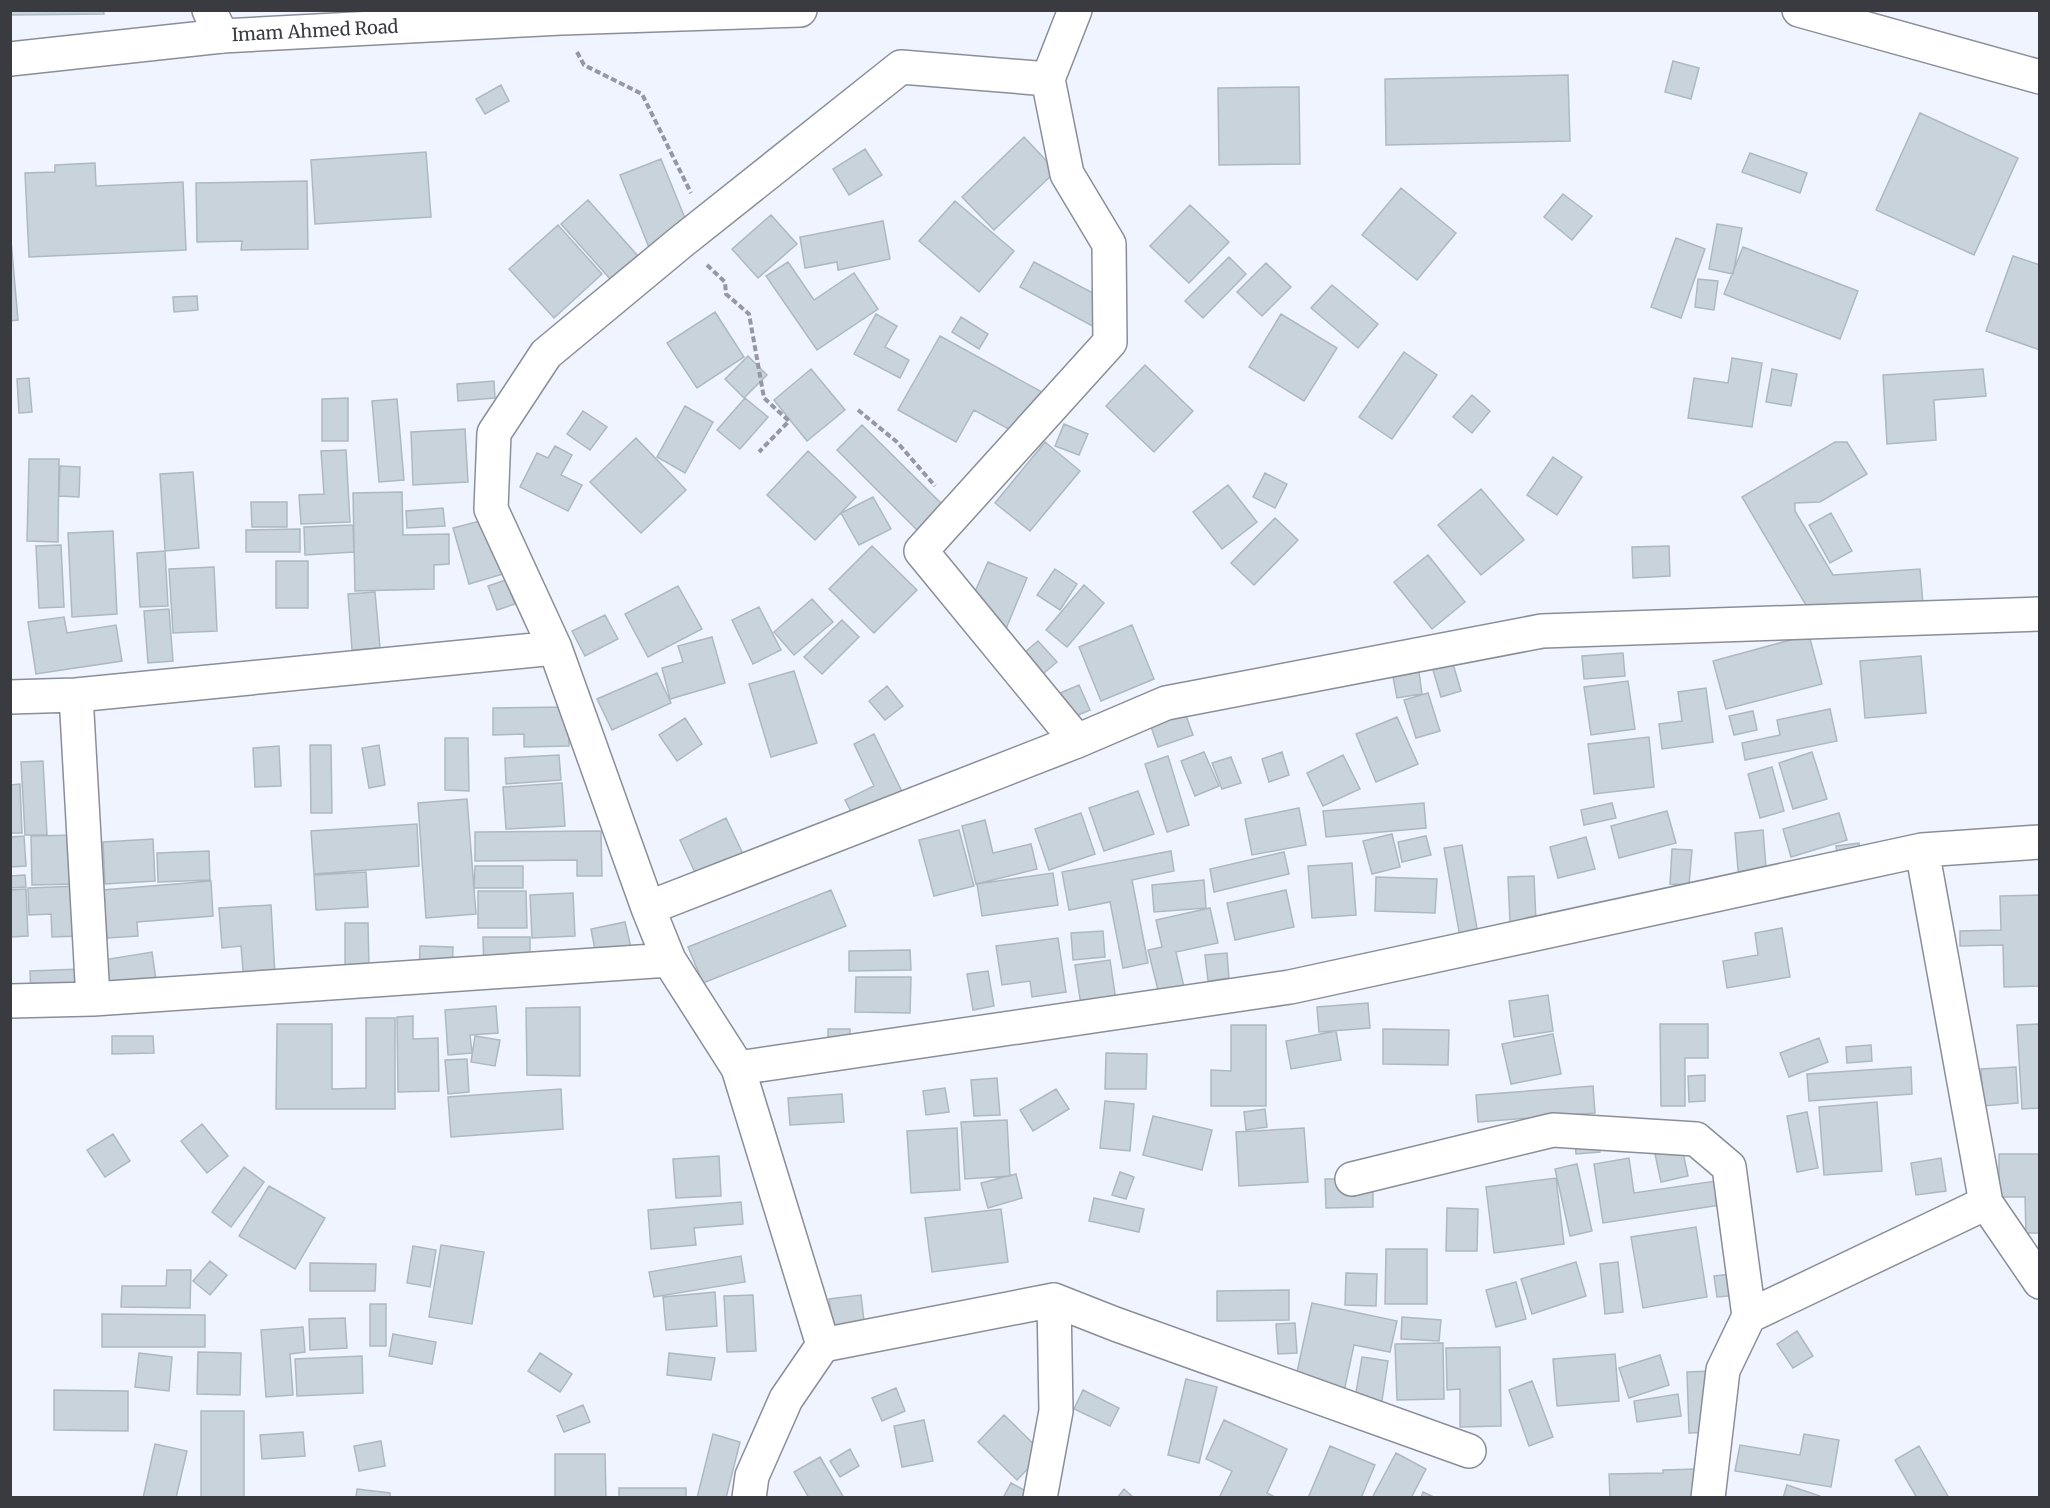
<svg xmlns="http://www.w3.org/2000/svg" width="2050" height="1508" font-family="Merriweather,serif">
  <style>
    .building { fill: #c8d3dc; stroke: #adb9c1; stroke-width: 1.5 }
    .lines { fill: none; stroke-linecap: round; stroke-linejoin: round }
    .street-casing { stroke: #8a8e99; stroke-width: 36 }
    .secondary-casing { stroke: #8a8e99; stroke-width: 36 }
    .highway-casing { stroke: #8a8e99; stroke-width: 36 }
    .path { stroke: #95989f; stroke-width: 4; stroke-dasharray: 6 3; stroke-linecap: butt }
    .street { stroke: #fff; stroke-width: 33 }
    .secondary { stroke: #fff; stroke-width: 33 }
    .highway { stroke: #fff; stroke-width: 33 }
    .labels { text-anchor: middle; stroke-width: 4.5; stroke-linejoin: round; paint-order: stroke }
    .street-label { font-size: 18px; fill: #393b40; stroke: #fff }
  </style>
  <rect width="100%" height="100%" fill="#f0f4fe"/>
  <path class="building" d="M10,10H103L104,14L10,15Z
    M1673,61L1699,68L1691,99L1665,92Z
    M1568,75L1570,141L1386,145L1385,79Z
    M501,85L509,101L485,114L476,99Z
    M1299,87L1300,164L1219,165L1218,88Z
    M1920,113L2018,158L1974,255L1876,210Z
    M1024,137L1056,171L994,230L962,197Z
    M865,149L882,175L849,195L833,169Z
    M426,152L431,217L315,224L311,160Z
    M1750,153L1807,173L1800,193L1742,172Z
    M661,159L691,233L650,250L620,175Z
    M95,163L96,186L183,182L186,250L29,257L25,173L55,172V165Z
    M307,181L308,249L241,250L242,241L197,242L196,183Z
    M1401,188L1456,233L1417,280L1362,235Z
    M1563,194L1592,216L1572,240L1544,217Z
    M588,200L638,256L611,280L561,224Z
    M955,201L1014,251L979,292L919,241Z
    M1190,205L1229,242L1189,283L1150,246Z
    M771,215L797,244L758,278L732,249Z
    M883,221L890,259L838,270L837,262L805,268L800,237Z
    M1717,224L1742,228L1733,274L1709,269Z
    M558,225L602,274L554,318L509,269Z
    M10,229L18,320L10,321Z
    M1676,238L1705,249L1681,318L1651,307Z
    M1743,247L1858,291L1840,339L1724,294Z
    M2013,256L2040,265V350L1986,331Z
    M1229,257L1246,274L1203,318L1185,301Z
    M788,262L814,300L854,273L878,309L817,350L766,276Z
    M1034,262L1112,303L1098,329L1020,287Z
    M1266,263L1291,287L1262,316L1237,292Z
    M1698,279L1718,281L1714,310L1695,307Z
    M1332,285L1378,324L1358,348L1311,308Z
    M197,296L198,310L174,312L173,297Z
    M715,312L744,357L697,388L667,343Z
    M876,314L897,326L885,347L909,360L900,378L854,354Z
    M1281,314L1337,348L1304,401L1249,367Z
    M961,317L988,334L979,349L952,332Z
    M940,336L1062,403L1038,445L974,410L956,442L898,410Z
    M1404,352L1437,375L1392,439L1359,417Z
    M748,356L767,375L744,398L725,379Z
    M1732,358L1762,363L1752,427L1688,418L1694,378L1728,383Z
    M1145,365L1193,411L1154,452L1106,406Z
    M811,369L845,410L807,441L774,400Z
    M1772,369L1797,374L1791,406L1766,402Z
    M1983,369L1986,396L1934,400L1936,440L1887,444L1883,375Z
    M29,378L32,412L19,413L17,379Z
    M494,381L495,398L458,401L457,384Z
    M1472,395L1490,411L1472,433L1453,417Z
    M348,398V441H322V399Z
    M745,398L768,417L740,449L717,430Z
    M397,399L404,480L379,482L372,401Z
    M685,406L713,422L685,473L657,457Z
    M583,411L607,427L590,450L567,434Z
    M1064,424L1088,434L1079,455L1055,446Z
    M862,425L950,512L925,538L837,450Z
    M465,429L468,482L413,485L411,432Z
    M636,438L686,490L641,533L590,482Z
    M1045,442L1080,471L1030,531L995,503Z
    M1835,442H1847L1867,474L1820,502L1795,503V511L1833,575L1920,569L1923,604L1810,612L1742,497Z
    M555,446L572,455L561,475L582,485L568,511L520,487L537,453L548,458Z
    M346,450L350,522L301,524L299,495L324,494L321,451Z
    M808,451L856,497L815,540L767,495Z
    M1553,457L1582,477L1557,515L1527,495Z
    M29,459H59L58,542L27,541Z
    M60,466L80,467L79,497L59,496Z
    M193,472L199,548L165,551L160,474Z
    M1265,473L1287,484L1275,508L1253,497Z
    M1228,485L1257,522L1222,549L1193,512Z
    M1481,489L1524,540L1481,575L1438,525Z
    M402,492L403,535L449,534V564L434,565V589L355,591L353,493Z
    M873,497L891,529L859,545L841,513Z
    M251,502H287V527H252Z
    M443,508L445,526L407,528L406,511Z
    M1831,513L1852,551L1830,563L1809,525Z
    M1275,518L1298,540L1254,585L1231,563Z
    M488,519L503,574L469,584L453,528Z
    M353,525L354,552L305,555L304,527Z
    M300,529V552H246V530Z
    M113,531L117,614L72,617L68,533Z
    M61,545L64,607L39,608L36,546Z
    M872,546L917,590L874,633L829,589Z
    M1669,546L1670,576L1633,578L1632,547Z
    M165,551L168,606L140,607L137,553Z
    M1428,555L1465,602L1432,629L1394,582Z
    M276,561H308V608H276Z
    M988,562L1027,578L1003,636L963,619Z
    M214,567L217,631L173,633L169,569Z
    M1055,569L1077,584L1060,610L1037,595Z
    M506,580L515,604L497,610L488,586Z
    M1084,585L1104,603L1067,647L1046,630Z
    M678,586L702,629L648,657L625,614Z
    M375,592L380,648L352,650L348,594Z
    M812,599L833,622L794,655L774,632Z
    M759,607L781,650L753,664L732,620Z
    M169,609L173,661L148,663L144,611Z
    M605,615L618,639L585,656L572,631Z
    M64,617L67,633L116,625L122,661L36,674L28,622Z
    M842,620L859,637L822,674L804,657Z
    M1132,625L1154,679L1101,701L1079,647Z
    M1809,635L1822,684L1726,709L1713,661Z
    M712,637L725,683L670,699L662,668L683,662L678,646Z
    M1038,641L1057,662L1038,678L1019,657Z
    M1623,653L1625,676L1584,679L1582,656Z
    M1921,656L1926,713L1865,718L1860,661Z
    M1453,664L1461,691L1441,697L1433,670Z
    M794,671L817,743L771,757L749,684Z
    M1419,672L1422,694L1397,698L1393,677Z
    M657,673L671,703L612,730L597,699Z
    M1628,681L1635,729L1591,735L1584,687Z
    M1079,685L1090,710L1069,719L1058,694Z
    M887,686L903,706L885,720L869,701Z
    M1706,688L1713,742L1662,749L1659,724L1682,721L1678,692Z
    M1428,693L1440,731L1416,738L1404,700Z
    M1182,704L1193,735L1158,747L1147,715Z
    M568,707L569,746L524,747V734L493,735V708Z
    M1830,709L1837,741L1745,760L1742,743L1780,735L1777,720Z
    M1753,711L1757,730L1734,735L1729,716Z
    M1397,717L1418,764L1376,782L1356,734Z
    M685,718L702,744L677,761L659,735Z
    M874,734L905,798L856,821L845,800L874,786L854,744Z
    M1649,737L1654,787L1594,794L1588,744Z
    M445,738H468L469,791L445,790Z
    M310,745H331L332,813H311Z
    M379,745L385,785L369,788L362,748Z
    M279,746L281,786L255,787L253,748Z
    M1204,752L1219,786L1195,796L1181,761Z
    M1282,752L1289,775L1269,782L1262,759Z
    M1812,752L1827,799L1793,809L1779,763Z
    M559,755L561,780L506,784L505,758Z
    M1343,755L1360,789L1323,806L1307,773Z
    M1168,756L1189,825L1167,832L1145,764Z
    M1231,757L1241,783L1222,789L1212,763Z
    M43,761L47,835H25L21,762Z
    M1772,767L1784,811L1760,818L1748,774Z
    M562,783L565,826L506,829L503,787Z
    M20,784L22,833H10V785Z
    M1138,791L1154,834L1104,851L1089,808Z
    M467,799L476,914L426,918L418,803Z
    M1424,803L1426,828L1326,837L1323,811Z
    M1612,803L1616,818L1584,825L1581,810Z
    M1299,808L1306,845L1252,855L1245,819Z
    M1667,811L1676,843L1619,858L1611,826Z
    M1081,813L1095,854L1049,870L1035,829Z
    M1839,813L1847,840L1791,857L1783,829Z
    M726,818L752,873L705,894L680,840Z
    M985,820L993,853L1031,844L1037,869L976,884L962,826Z
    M417,824L419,866L314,874L311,831Z
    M959,830L974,886L934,896L919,840Z
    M1763,830L1767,880L1739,882L1735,833Z
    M601,831L602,876H577V860L475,861V832Z
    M1392,834L1400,867L1372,874L1363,841Z
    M77,835L78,884L32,885L31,836Z
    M24,836L26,866L10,867V837Z
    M1426,836L1431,855L1402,862L1398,842Z
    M1586,837L1595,869L1558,878L1550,847Z
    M153,839L155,881L105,884L103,842Z
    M1859,843L1862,869L1839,871L1836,846Z
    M1462,845L1478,934L1460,937L1444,848Z
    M1672,849L1692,850L1689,885L1670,884Z
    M209,851L210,880L158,882L157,853Z
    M1171,851L1174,871L1132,880L1148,963L1123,968L1110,902L1069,910L1062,872Z
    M1284,852L1289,874L1214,892L1210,869Z
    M1352,863L1356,915L1312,918L1308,866Z
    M475,866H523V888H474Z
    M366,872L368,907L316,910L314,875Z
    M1053,873L1058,905L982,916L977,884Z
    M25,875L26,887L10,888V876Z
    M1534,876L1536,921L1510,922L1508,877Z
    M1376,877L1437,879L1435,913L1375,911Z
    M1204,880L1206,908L1154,912L1152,885Z
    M211,881L213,916L137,922L138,936L107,938L103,890Z
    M79,886L81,936L52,937L51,914L29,915L28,888Z
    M26,889L28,936L10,937V890Z
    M831,890L846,926L703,983L688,947Z
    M1286,890L1294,927L1235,940L1227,903Z
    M478,891H526L527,928H478Z
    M573,893L575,936L532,938L530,895Z
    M2040,895V986L2004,987L2003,945L1960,946V931L2001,930L2000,896Z
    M271,905L276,993L245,995L241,946L222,948L219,908Z
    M1210,908L1218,943L1176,952L1186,996L1161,1002L1148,950L1162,947L1156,920Z
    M625,922L632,952L597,960L591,929Z
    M345,923H368L369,967H345Z
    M1782,928L1790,977L1727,988L1723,961L1758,955L1755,933Z
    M1103,931L1105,957L1073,960L1071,933Z
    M483,937H530V970L484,971Z
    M1058,938L1066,992L1032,997L1030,981L1002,985L996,946Z
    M420,946L453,947L452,980H419Z
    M910,950L911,970L849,971V951Z
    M152,952L157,987L109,995L103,960Z
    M1227,953L1229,978L1208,981L1205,955Z
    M1110,960L1117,1007L1082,1012L1075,965Z
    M80,969L81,997L31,998L30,971Z
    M988,971L994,1006L973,1010L967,974Z
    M856,977H911L910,1013L855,1012Z
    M1548,995L1553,1031L1514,1037L1509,1001Z
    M1368,1003L1370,1028L1319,1032L1317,1007Z
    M496,1006L498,1033L470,1035L472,1053L448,1055L445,1010Z
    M580,1007V1076L527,1075L526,1008Z
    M413,1016V1039L438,1038L439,1091L398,1092L397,1017Z
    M366,1018H395V1109H276L277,1024H332V1089L366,1088Z
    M1660,1024H1708V1058H1685V1106H1661Z
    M2040,1024V1108L2022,1109L2017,1025Z
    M1231,1025H1266V1106H1211V1070L1231,1071Z
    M828,1029H850V1055H828Z
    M1383,1029L1449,1030L1448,1065L1383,1064Z
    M1336,1031L1341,1060L1291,1069L1286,1041Z
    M1553,1034L1561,1074L1511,1084L1502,1044Z
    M112,1036H153L154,1053L112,1054Z
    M475,1036L500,1040L495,1066L471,1062Z
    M1819,1038L1828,1062L1789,1077L1780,1053Z
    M1871,1045L1872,1061L1847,1063L1846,1047Z
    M1106,1053L1147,1054L1146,1089H1105Z
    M467,1059L469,1092L448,1094L445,1060Z
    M1911,1067L1912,1094L1809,1101L1807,1074Z
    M2016,1067L2018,1103L1983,1106L1981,1069Z
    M1705,1075V1101L1689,1102L1688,1076Z
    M997,1078L1000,1115L974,1116L971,1080Z
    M1593,1086L1595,1113L1478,1122L1476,1095Z
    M945,1088L949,1112L926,1115L923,1091Z
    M561,1089L563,1129L451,1137L448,1097Z
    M1056,1089L1069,1109L1033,1131L1020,1110Z
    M842,1094L844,1122L790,1125L788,1098Z
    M1105,1101L1134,1104L1130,1151L1100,1148Z
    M1877,1102L1882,1171L1824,1175L1819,1107Z
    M1265,1109L1267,1127L1246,1130L1244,1112Z
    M1807,1112L1818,1168L1797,1172L1787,1116Z
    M1153,1116L1212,1130L1202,1170L1143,1155Z
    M1007,1120L1010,1176L965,1179L961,1122Z
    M202,1124L228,1156L207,1173L181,1141Z
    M957,1128L960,1190L911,1193L907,1131Z
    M1304,1128L1308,1182L1239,1186L1236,1132Z
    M113,1134L130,1161L105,1177L87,1150Z
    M1599,1135L1600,1152L1576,1154L1575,1137Z
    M1682,1148L1688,1176L1661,1182L1655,1154Z
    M1999,1154H2040V1233H2026L2025,1197H1999Z
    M719,1156L721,1196L676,1198L673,1159Z
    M1629,1158L1634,1193L1743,1177L1746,1201L1603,1223L1594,1164Z
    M1941,1158L1946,1191L1916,1195L1911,1163Z
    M1577,1164L1592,1231L1570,1236L1555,1169Z
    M244,1167L264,1182L231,1227L212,1212Z
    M1120,1172L1134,1177L1126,1199L1112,1195Z
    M1016,1174L1022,1198L988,1208L981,1183Z
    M1556,1178L1564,1244L1494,1253L1486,1187Z
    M1325,1179H1373V1207L1326,1208Z
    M269,1186L325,1218L295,1269L239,1236Z
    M1094,1198L1144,1209L1139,1232L1089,1221Z
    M741,1202L743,1224L694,1228L696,1245L651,1249L648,1210Z
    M1447,1208L1478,1209L1477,1251H1446Z
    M1001,1209L1008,1262L932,1272L925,1218Z
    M1696,1227L1707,1297L1643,1308L1631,1237Z
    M441,1245L484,1252L472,1324L429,1317Z
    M413,1246L436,1250L430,1287L407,1283Z
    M1386,1249H1427V1304H1385Z
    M741,1256L745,1282L654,1297L649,1272Z
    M210,1261L227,1275L210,1295L193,1281Z
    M1576,1262L1586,1296L1532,1314L1521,1279Z
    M1618,1262L1623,1312L1605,1314L1600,1264Z
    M310,1263L376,1264L375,1291H310Z
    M167,1270H191L190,1308L121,1307L122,1286H166Z
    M1750,1272L1752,1294L1717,1297L1714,1276Z
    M1346,1273L1377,1274L1376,1306L1345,1305Z
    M1516,1282L1526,1319L1496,1327L1486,1290Z
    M1289,1290V1320L1217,1321V1291Z
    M715,1292L717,1326L666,1330L663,1297Z
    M753,1295L756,1351L727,1352L724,1296Z
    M861,1295L865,1330L834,1334L829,1299Z
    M1312,1303L1397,1321L1390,1352L1354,1345L1343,1396L1294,1386Z
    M370,1304H386V1346H370Z
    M102,1314L205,1315V1347H102Z
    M1402,1317L1441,1320L1439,1341L1401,1339Z
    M345,1318L347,1348L310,1350L309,1319Z
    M1295,1323L1297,1353L1278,1354L1276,1324Z
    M303,1327L305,1352L290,1354L293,1395L266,1397L261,1330Z
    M1797,1331L1813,1356L1793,1368L1777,1344Z
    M393,1334L436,1342L432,1364L389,1356Z
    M1443,1343L1444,1399L1397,1400L1395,1344Z
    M1500,1347L1501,1426L1460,1427V1389L1447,1390L1446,1348Z
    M198,1352L241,1353L240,1395L197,1394Z
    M139,1353L172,1357L169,1391L135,1387Z
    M540,1353L572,1374L560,1392L528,1371Z
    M669,1353L715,1358L711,1380L667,1375Z
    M1615,1354L1619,1401L1557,1406L1553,1359Z
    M1660,1355L1669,1385L1629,1398L1619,1368Z
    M362,1356L363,1393L297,1396L295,1359Z
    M1362,1357L1388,1361L1380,1414L1353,1410Z
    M1710,1371L1712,1432L1689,1433L1687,1372Z
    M1186,1379L1217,1387L1199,1463L1168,1455Z
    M1532,1381L1553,1437L1529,1446L1509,1390Z
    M896,1388L905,1411L882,1421L872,1398Z
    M54,1390L128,1391V1431L54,1430Z
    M1083,1390L1119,1408L1110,1426L1074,1409Z
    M1678,1394L1681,1416L1637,1422L1634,1401Z
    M583,1405L590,1422L564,1432L557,1416Z
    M201,1411H244V1498H201Z
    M1004,1415L1043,1453L1017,1480L978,1442Z
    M924,1420L933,1461L902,1467L894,1426Z
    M1224,1420L1287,1449L1267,1493L1277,1498H1219L1232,1471L1206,1459Z
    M303,1432L305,1456L262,1459L260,1435Z
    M713,1434L740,1442L726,1498H697Z
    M1804,1434L1839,1440L1831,1487L1735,1471L1740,1445L1800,1455Z
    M381,1441L385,1466L359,1471L354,1446Z
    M155,1444L187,1451L176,1498H143Z
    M1330,1446L1375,1465L1361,1498H1308Z
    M1919,1446L1949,1498H1917L1895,1460Z
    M850,1449L859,1466L840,1477L830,1461Z
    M1396,1453L1426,1469L1411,1498H1372Z
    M555,1454H605L606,1498H555Z
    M820,1457L844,1498H809L794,1472Z
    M1698,1469L1699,1498H1610L1609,1474L1663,1473V1470Z
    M1011,1483L1033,1495L1031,1498H1003Z
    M1787,1485L1820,1496V1498H1783Z
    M619,1488H686V1498H619Z
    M357,1489L390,1493V1498H356Z
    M1124,1489L1134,1498H1117Z
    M1423,1492L1436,1498H1421Z"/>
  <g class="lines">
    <g class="street-casing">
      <path id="street" d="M1799,10L2040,77
        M1048,79L1067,174L1109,244L1110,342L921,551L1077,741
        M76,695L93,999
        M10,697L76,695L555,648
        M1922,850L1986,1203L2040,1282
        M648,908L1077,741L1166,703L1542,631L2040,614
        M10,1001L93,999L669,960
        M738,1068L1290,987L1922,850L2040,842
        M1352,1179L1553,1130L1696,1139L1729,1167L1749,1316
        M823,1345L1054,1300L1115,1324L1469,1451
        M749,1498L752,1476L786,1399L823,1345L738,1068L669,960L648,908L555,648L491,509L494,433L546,354L681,242L901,67L1048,79L1075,10
        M1040,1498L1056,1411L1054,1300
        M1708,1498L1723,1370L1749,1316L1986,1203"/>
    </g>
    <g class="secondary-casing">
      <path id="secondary" d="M209,10L222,36"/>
    </g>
    <g class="highway-casing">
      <path id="highway" d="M10,59L222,36L561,18L800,10"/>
    </g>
    <path class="path" d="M577,52L584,65L642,94L691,193
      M707,265L725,282L726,294L749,314L764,398L789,421L759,452
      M858,410L897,442L935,486"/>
    <use href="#street" class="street"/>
    <use href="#secondary" class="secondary"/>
    <use href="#highway" class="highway"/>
  </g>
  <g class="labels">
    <g class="street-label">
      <text transform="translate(315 31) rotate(-3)" y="6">Imam Ahmed Road</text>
    </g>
  </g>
  <rect width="2050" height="1508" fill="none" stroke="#393b40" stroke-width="24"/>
</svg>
